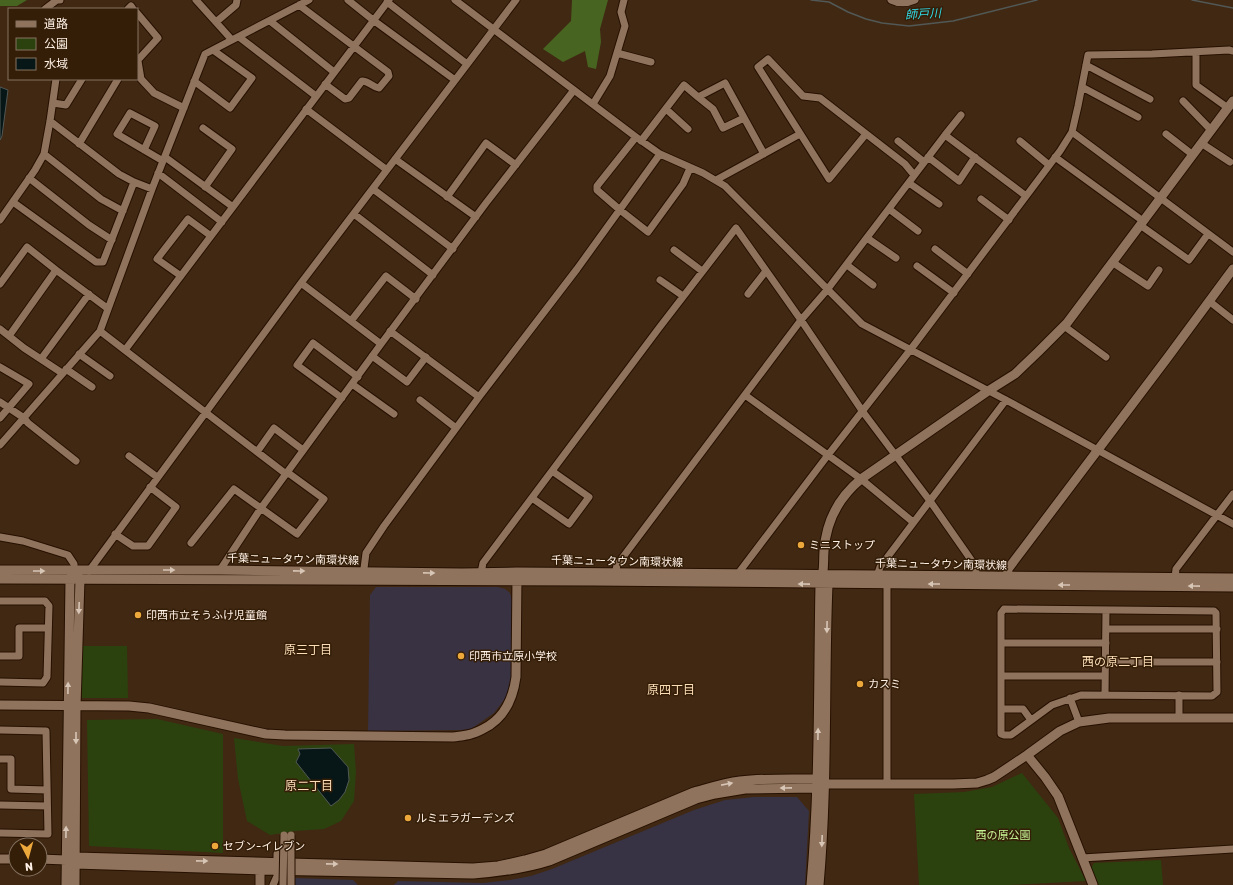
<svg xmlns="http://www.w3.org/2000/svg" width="1233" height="885" font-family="Rubik,'Noto Sans JP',sans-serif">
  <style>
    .commercial { fill: #373344 }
    .education { fill: #393243 }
    .green { fill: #2c420e }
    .forest { fill: #476521 }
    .water { fill: #071617; stroke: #515855 }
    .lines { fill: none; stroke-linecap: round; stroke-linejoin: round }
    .stream { stroke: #515855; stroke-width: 1.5 }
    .street-casing { stroke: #261000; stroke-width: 9 }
    .secondary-casing { stroke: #261000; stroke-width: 11 }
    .street { stroke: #8f735c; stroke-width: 7 }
    .secondary { stroke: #8f735c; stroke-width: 9 }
    .street-bridge-casing { stroke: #261000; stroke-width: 9; stroke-linecap: butt }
    .street-bridge { stroke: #8f735c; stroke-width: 7 }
    .oneway { fill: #d7c5b6 }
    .poi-dot { fill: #eda83c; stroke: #351e08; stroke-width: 1.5 }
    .labels { text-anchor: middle; stroke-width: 3; stroke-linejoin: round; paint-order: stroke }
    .poi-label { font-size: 11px; fill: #fef1e6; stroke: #351e08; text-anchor: start }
    .street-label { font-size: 11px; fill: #fef1e6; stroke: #351e08 }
    .park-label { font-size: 11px; fill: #c6f595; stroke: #351e08 }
    .water-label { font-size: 12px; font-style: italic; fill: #30dce9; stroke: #351e08 }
    .neighbourhood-label { font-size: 12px; fill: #fbddb7; stroke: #351e08 }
  </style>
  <rect width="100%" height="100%" fill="#402813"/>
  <path class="commercial" d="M754,797H797L809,811L805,885H394L398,881L483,883L510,880L531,876L552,869L694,810L725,800Z
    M295,878L353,880L358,885H295Z"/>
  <path class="education" d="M376,587H498L505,589L510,593L512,600L511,684L510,691L501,704L494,713L471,729L461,730L368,731L370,595Z"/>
  <path class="green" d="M82,646H127L128,698H82Z
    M157,719L223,734V853L89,846L87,720Z
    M234,738L283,746L354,744L356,772L354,801L341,821L324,829L295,831L270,835L247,821L238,779Z
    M1022,773L1058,818L1069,848L1086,881L1009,885H919L914,794L964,792L992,787Z
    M1161,860L1163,885H1099L1091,868L1094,863Z"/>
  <path class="forest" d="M0,0H27L17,6H0Z
    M572,0H608L600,29L601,42L596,69L588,67L585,51L563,62L543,49L571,21Z"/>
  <path class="water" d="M0,87L8,90L2,136L0,140Z
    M331,748L348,767L349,780L345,792L339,800L331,806L296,762L300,754L298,749Z"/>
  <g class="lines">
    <path class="stream" d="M811,0L829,2L848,12L866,19L882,23L909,26L953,21L1037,0
      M1192,0L1233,8"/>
    <g class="street-casing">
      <path id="street" d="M196,0L232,40
        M348,0L373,20L455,80
        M455,0L636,137L660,154L703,173L725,186L862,324L1006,400L1233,524
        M891,0C899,4 906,4 915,0
        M387,2L467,64
        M299,5L388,72L389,76L379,88C372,87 369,81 362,81L349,98L345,99L325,84
        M45,9L57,0H60
        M128,9L131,6L133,9
        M137,13L158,38L137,61
        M270,21L334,72
        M216,22L236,5L237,0
        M239,37L316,96
        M1196,52V85L1228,108
        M617,53L651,62
        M138,61L141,79L154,93L184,108
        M1086,65L1150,99
        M194,81L230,108L252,78L213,50
        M1082,87L1138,117
        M1183,101L1211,130
        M53,103L66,105L82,79
        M593,104L610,76L625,26L621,12L624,0
        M306,109L387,170
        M666,109L688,129
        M744,118L723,128L713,109L698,97L725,83L764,154
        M50,121L119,174L134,182L152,189
        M203,128L232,149L205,187
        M1072,132L1233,252
        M866,134L829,179L758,67L768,59L803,96L820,98L905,164L914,175
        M1166,134L1193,155
        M945,135L1026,196
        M636,137L597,186V190L620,210L648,232L683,184L690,168
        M641,141L684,85L698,97
        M898,141L924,162
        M1020,141L1049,165
        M1201,143L1230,162
        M79,144L118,79
        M144,150L155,126L130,113L117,134L163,161
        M44,154L101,199L123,211
        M165,157L233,207
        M928,157L959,181L975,157
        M1055,157L1143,221
        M395,159L476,217
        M158,173L222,222
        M29,178L89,225L112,240
        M716,180L800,134
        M909,183L939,204
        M373,189L453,249
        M447,197L486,143L516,165
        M981,199L1009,220
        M13,202L96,262H103L134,182
        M889,209L918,231
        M354,214L433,275
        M0,220L35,170L44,154L50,121L56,79
        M1140,225L1189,260L1208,234
        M867,238L896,258
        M935,249L968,274
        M674,250L702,271
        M1112,262L1148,286L1159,270
        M847,265L873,285
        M917,266L954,293
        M181,276L157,259L188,219L211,236
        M660,280L683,296
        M301,283L381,344
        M0,284L27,247L56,270L107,308
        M748,294L766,271
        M1209,301L1233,320
        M351,321L386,276L416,299
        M1064,326L1106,357
        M0,329L24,348L62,373
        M100,331L205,412L286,474
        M390,331L479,397
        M9,336L56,270
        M125,350L389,0
        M79,354L110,376
        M372,356L407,382L426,357
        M41,359L89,294
        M0,367L29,384L0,418
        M66,369L92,387
        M352,384L394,414
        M745,395L861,479L913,522
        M342,398L297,365L313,343L358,377
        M420,400L456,428
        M0,402L24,418L28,423L76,461
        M0,445L100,331L152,189L205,54L309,0
        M257,452L274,428L303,450
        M129,456L157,477
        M532,498L569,524L589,497L552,471
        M115,534L133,546H148L176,507L150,487
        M0,537L23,541L68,555L74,564V571
        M191,543L234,489L297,534L324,499L287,472
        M220,570L261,508L381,344L486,203L574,90
        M89,571L301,283L516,0
        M481,573L483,563L659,328L736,228L801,320L863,412L930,501L974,564L976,567V576
        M616,574V570L617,565L801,320L827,290L945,135L961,115
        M740,575V571L828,455L911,349L1060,151L1072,132L1078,106L1088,55L1152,54L1229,50L1233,51
        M363,576L366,553L384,526L479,397L577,269L660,154
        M877,576L880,567L1006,400
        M1175,578L1176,569L1233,494
        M887,584V784
        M0,601H45L49,606L47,677L43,683L0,682
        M1004,609L1214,611L1216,613L1217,692L1212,696L1081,695L1052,705L1011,735H1004L1001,734V613Z
        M1106,629H1217
        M1001,643H1106
        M0,656H19V628H48
        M1106,662H1217
        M1001,676H1105
        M1105,695L1106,610
        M1179,695V718
        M1070,698L1079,722
        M1001,709H1023L1031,720
        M0,730L46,731L48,834L0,833
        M0,759H11V789L47,790
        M0,805L47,806
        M1082,858L1233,849
        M273,885L277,876V854"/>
    </g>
    <g class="secondary-casing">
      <path id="secondary" d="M0,570H220L462,573L517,572L1233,578
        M1007,577L1008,569L1168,357L1233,269
        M0,579L593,581L1233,587
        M0,705L129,706L149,708L266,734L285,735L453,737C459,736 465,736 471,734C475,733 479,731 483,729C504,719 513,699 516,677L517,575
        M1027,755L1045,777L1058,796L1093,885
        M0,859H16
        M40,859L66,860L76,857L473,868L498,866L525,860L546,854L694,792C709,788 724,783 740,781C765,778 791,779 817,779L822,782
        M66,860L75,864L260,870L473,874C499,872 524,869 549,861L696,799L715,794L745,789L817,788L824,784H953L977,783L987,780L994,777L1027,755L1060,731L1079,722L1109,718H1233
        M66,885L70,579L74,571L80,579L76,706L75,885
        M260,885V865
        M811,885C820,785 818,684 820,584C825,571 823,564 824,551C826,521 838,498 861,479L988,391L1015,374L1038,352L1067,323L1233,101
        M819,885C828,785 824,684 828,584L826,580"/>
    </g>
    <use href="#street" class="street"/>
    <use href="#secondary" class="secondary"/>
    <g class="street-bridge-casing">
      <path id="street-bridge" d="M283,885L284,835
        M291,885V835"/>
    </g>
    <use href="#street-bridge" class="street-bridge"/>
  </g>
  <defs><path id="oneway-solid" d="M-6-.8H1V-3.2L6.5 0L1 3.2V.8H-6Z"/></defs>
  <g class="oneway">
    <use href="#oneway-solid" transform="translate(169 570)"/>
    <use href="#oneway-solid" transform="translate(39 571)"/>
    <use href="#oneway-solid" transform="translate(299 571) rotate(1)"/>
    <use href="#oneway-solid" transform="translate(429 573) rotate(1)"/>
    <use href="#oneway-solid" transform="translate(804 584) rotate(-179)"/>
    <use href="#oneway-solid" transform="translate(934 584) rotate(-180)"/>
    <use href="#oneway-solid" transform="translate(1064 585) rotate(-180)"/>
    <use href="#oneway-solid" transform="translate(1194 586) rotate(-179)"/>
    <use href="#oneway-solid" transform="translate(79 608) rotate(92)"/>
    <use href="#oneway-solid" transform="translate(827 627) rotate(91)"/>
    <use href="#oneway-solid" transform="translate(68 688) rotate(-89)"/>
    <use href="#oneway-solid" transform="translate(818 734) rotate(-89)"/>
    <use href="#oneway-solid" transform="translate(76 738) rotate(90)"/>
    <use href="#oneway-solid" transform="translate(727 784) rotate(-11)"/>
    <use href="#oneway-solid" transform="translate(786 788) rotate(179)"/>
    <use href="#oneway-solid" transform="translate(66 832) rotate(-89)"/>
    <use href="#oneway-solid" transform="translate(822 841) rotate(92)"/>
    <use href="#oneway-solid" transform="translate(202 861) rotate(1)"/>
    <use href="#oneway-solid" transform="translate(332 864) rotate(1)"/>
  </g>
  <g class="poi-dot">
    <circle cx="801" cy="545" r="4"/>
    <circle cx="138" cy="615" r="4"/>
    <circle cx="461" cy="656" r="4"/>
    <circle cx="860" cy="684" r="4"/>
    <circle cx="408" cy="818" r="4"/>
    <circle cx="215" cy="846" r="4"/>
  </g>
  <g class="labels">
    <g class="poi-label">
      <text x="809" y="549">ミニストップ</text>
      <text x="146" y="619">印西市立そうふけ児童館</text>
      <text x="469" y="660">印西市立原小学校</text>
      <text x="868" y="688">カスミ</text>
      <text x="416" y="822">ルミエラガーデンズ</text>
      <text x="223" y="850">セブン-イレブン</text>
    </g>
    <g class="street-label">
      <text transform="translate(293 559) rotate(1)" y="4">千葉ニュータウン南環状線</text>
      <text transform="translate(617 561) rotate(1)" y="4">千葉ニュータウン南環状線</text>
      <text transform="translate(941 564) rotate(1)" y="4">千葉ニュータウン南環状線</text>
    </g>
    <g class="park-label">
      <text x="1003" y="839">西の原公園</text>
    </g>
    <g class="water-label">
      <text transform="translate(923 14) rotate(-3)" y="4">師戸川</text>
    </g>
    <g class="neighbourhood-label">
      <text x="308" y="654">原三丁目</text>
      <text x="1118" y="666">西の原二丁目</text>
      <text x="671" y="694">原四丁目</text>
      <text x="309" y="790">原二丁目</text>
    </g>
  </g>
  <rect x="8" y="8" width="130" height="72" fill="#351e08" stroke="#857261"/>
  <rect x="16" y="21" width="20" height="6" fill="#8f735c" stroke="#857261"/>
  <text x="44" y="28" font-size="12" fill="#fef1e6">道路</text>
  <rect x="16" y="38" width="20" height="12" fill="#2c420e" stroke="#857261"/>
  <text x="44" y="48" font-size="12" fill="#fef1e6">公園</text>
  <rect x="16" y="58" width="20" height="12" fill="#071617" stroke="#857261"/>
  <text x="44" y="68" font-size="12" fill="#fef1e6">水域</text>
  <g transform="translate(28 857) rotate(174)"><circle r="19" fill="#351e08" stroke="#857261"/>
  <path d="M0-3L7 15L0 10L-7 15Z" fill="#eda83c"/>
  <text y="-6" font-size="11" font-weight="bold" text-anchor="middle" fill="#fef1e6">N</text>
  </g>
</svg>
